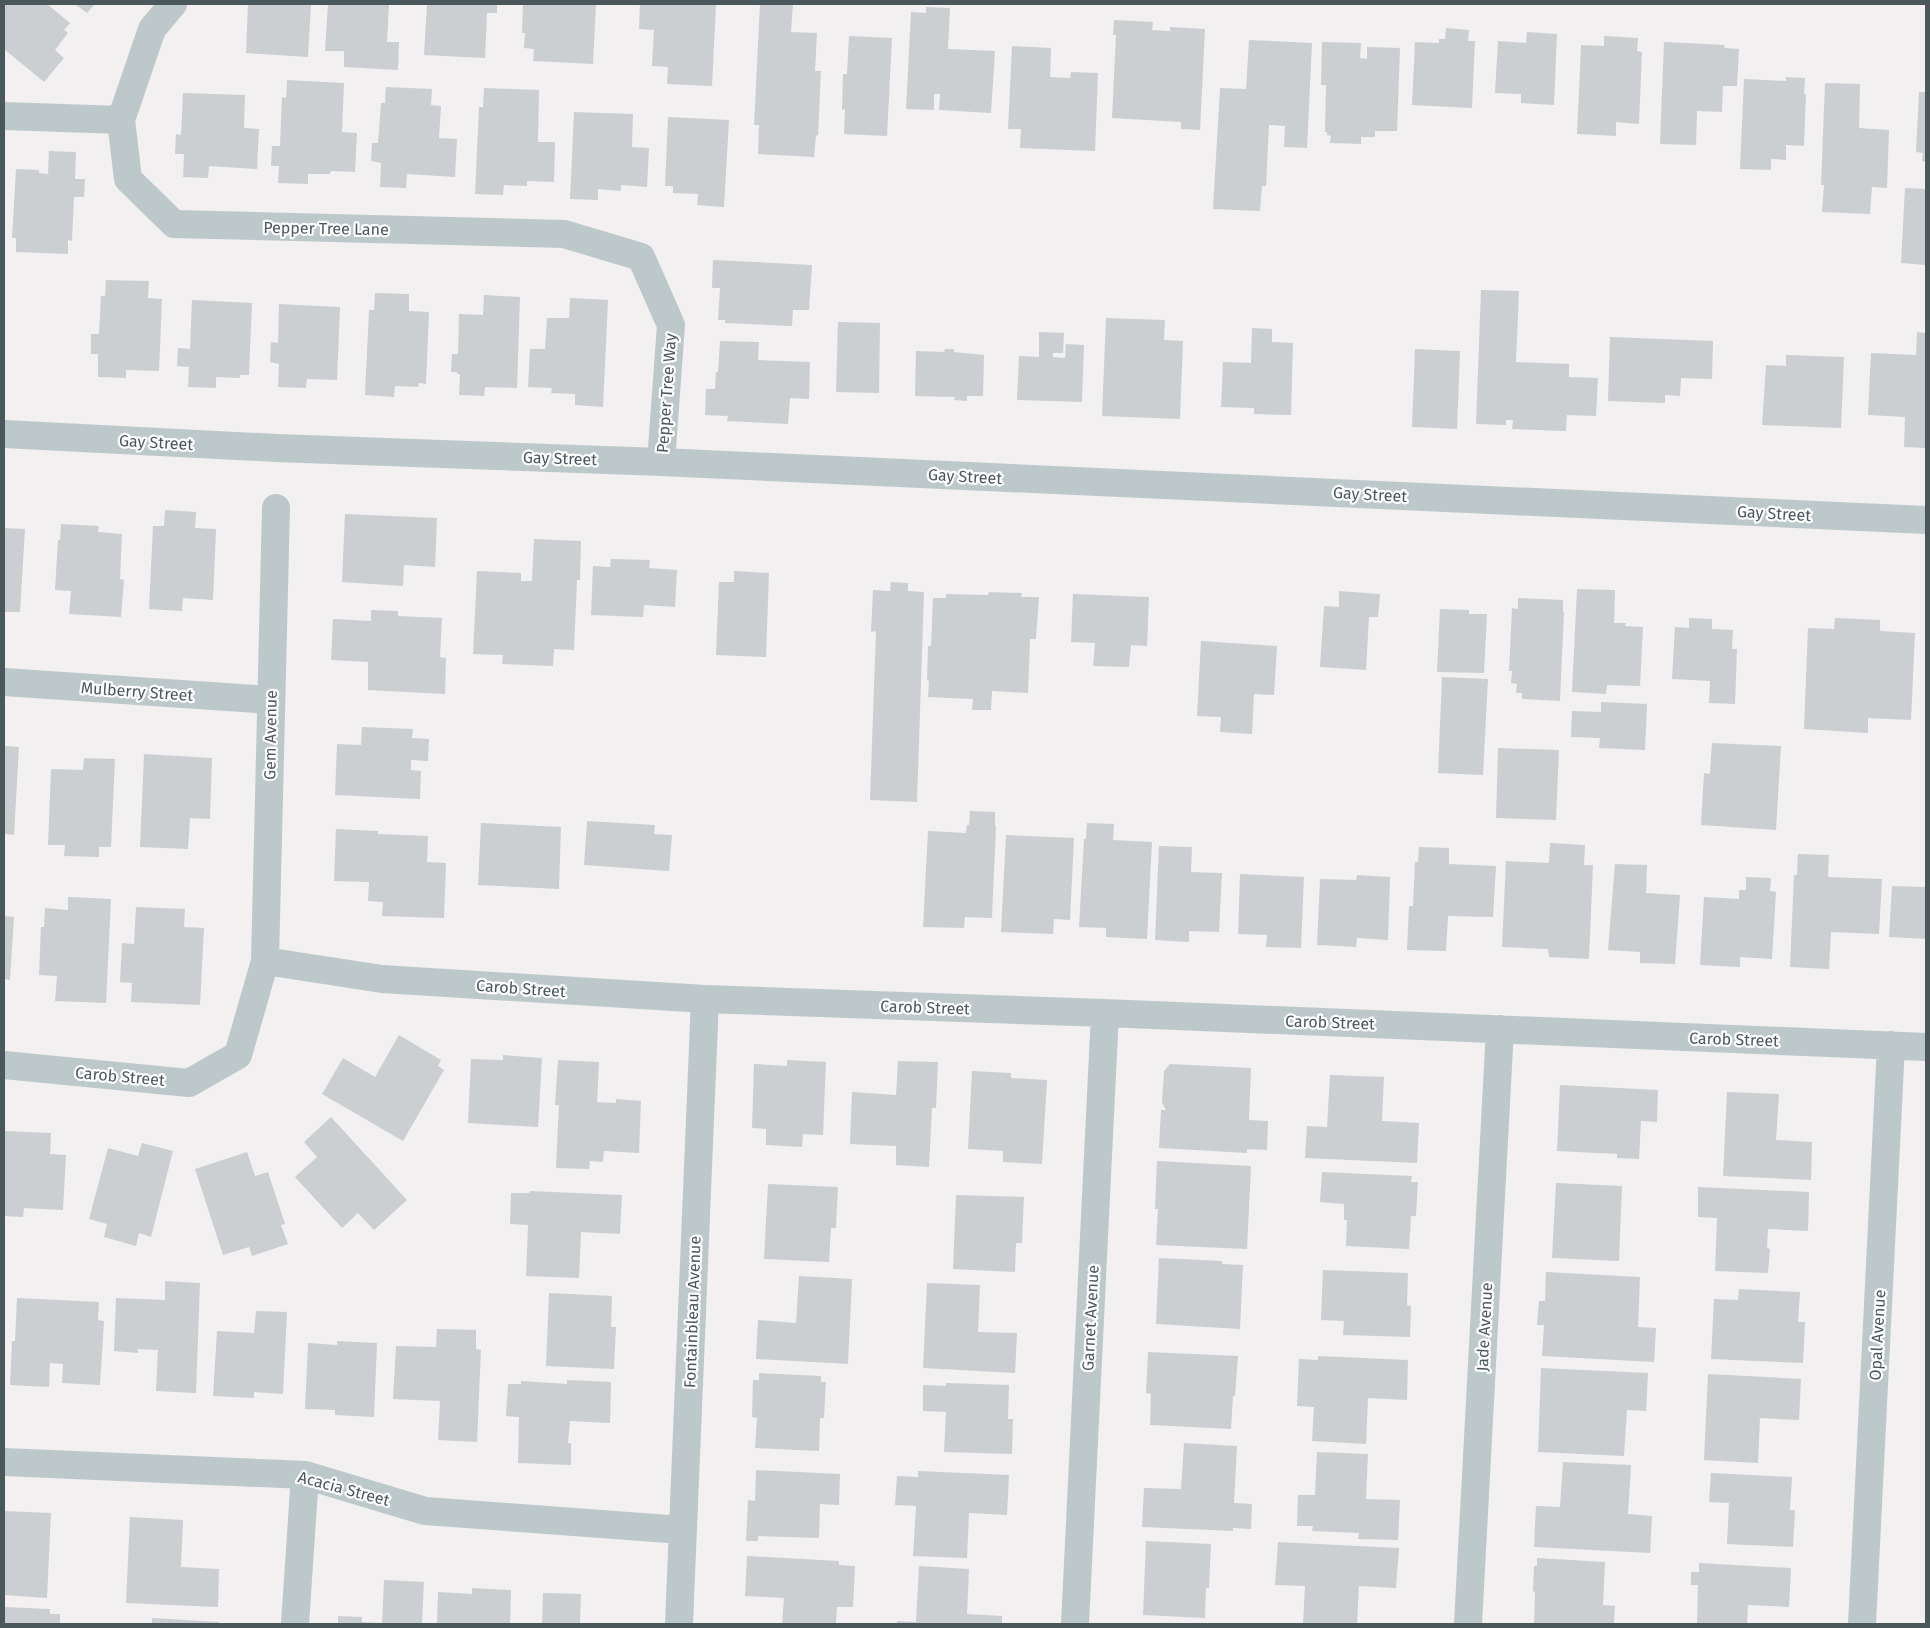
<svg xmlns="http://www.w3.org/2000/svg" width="1930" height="1628" font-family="'Fira Sans',sans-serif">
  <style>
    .building { fill: #cbcfd2 }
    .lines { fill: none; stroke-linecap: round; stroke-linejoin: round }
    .minor { stroke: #bdc8cb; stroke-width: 28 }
    .labels { text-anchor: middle; stroke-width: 4.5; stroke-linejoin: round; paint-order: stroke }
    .street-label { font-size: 16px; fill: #4a585c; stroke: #fff }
  </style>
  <rect width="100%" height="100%" fill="#f2f0f1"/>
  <path class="building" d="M4,4H47L70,23L64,30L68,33L55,50L64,58L44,82L4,49Z
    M75,4H95L87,13Z
    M248,4H311L308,57L246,53Z
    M328,4H389L387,42H399L398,70L344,67V51H325Z
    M427,4H497V13H487L485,58L424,55Z
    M523,4H596L593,64L533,61L534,49L524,48L525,33H522Z
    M640,4H716L712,86L667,84L668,67L652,66L654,30L639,29Z
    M760,4H793L791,32L817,33L815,71H821L818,136L816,135L814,157L758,154L759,125H754Z
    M926,7L950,8L948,49L995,51L991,113L939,110L940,94H934V110L906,109L911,12L926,13Z
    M1114,20L1153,22L1152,30L1170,31V27L1205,29L1200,130L1181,129V122L1112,118L1116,35H1113Z
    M1446,28L1469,30L1468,41H1475L1472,108L1412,105L1415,42L1439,43V39H1445Z
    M1527,32L1557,34L1554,105L1521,103V94L1495,93L1498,41L1526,43Z
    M849,36L892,38L887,136L844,134L845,109L842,110L843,74H847Z
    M1604,36L1638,38L1637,51L1642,52L1639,124L1616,122V136L1577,134L1581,45L1604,46Z
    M1249,40L1312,43L1307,148L1284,147L1285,126L1269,125L1266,186H1262L1260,211L1213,209L1220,88L1246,89Z
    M1322,42L1361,43L1360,58L1367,59V47L1400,48L1397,131H1375V137H1361V144L1330,143L1331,136L1327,135V132H1325L1326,85H1321Z
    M1664,42L1725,45L1724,48L1739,49L1737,86H1723L1722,112L1697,111L1696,145L1660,144Z
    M1012,46L1051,48L1050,77L1070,78L1071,72L1098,73L1095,151L1020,148L1021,129H1008Z
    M1786,77L1805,78L1804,94H1806L1804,146L1786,145V160L1771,159V170L1740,169L1744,79L1786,81Z
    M287,80L344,83L342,132L357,133L355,172L331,171L330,174H308V184L278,183L279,166H271L272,146H280L282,97L286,98Z
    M1825,83L1860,84L1859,128L1889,130L1887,188L1872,187L1870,214L1822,212L1824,185H1821Z
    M386,87L432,89L431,105L441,106L439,138L457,139L455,177L407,174L406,188L380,187L381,163L371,161L372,143H378L381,103H385Z
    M484,88L539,90L538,142H555L554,182L527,181V186L504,185L503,195L475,194L479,107H483Z
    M1919,92H1926V162L1922,161L1923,153L1916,152Z
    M183,93L245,95L244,128L259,129L257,169L209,166L208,178L183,177L184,154H175L176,134L181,135Z
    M574,112L633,114L632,147L649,148L647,187L621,185V191L598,189V200L570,199Z
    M668,117L729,120L724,207L697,205L698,194L673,193V186H665Z
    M49,151L76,152L75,179H85L84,197H74L72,241L68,240V254L16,252V238H12L16,169L39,170V173L48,174Z
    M1905,188L1926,189V265L1901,263Z
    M713,260L812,265L809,310H793L792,326L725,323V320H718L720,288H712Z
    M106,280L149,281L148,298L162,299L159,371L126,370V378L98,377V354H91V334H99L101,296H105Z
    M1481,290L1519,291L1516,362L1569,364V377L1598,378L1596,416L1567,415L1566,431L1512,429L1513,420H1506V425L1476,424Z
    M375,293L409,294V311L429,312L426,384L419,383L418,387L395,386L394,397L365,395L369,310H374Z
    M484,295L520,297L517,388L485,387L484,396L459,395L460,374H457V372H451L452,354H458L459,314L483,315Z
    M570,298L608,300L603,407L575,405V394L551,393L552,388L528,387L530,349H545L547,318H569Z
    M192,300L252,303L249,375H240V378L216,377V388L188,387L189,367L177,366L178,348L190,349Z
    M279,304L340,307L337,380L307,379L306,388L278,387L279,364L270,362L271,342L278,343Z
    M1106,318L1165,320L1164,340L1183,341L1180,419L1102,416Z
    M838,322L880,323L879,393L836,392Z
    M1252,328L1272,329V342L1293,343L1291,415L1254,414V408L1221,407L1223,362L1251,363Z
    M1039,332L1064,333L1063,353H1053V357L1065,358L1066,344L1084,345L1082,402L1017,400L1019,356L1039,357Z
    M1917,332L1926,333V448L1904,447L1905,417L1868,415L1871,353L1916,355Z
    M1610,337L1713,341L1712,379L1681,378L1680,396L1665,395V403L1608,401Z
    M720,341L759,342L758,360L810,362L809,399L790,398L788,424L727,421L728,416L705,415L706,389H715L716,372H718Z
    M945,349H954V352L984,355L983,396H967V401L954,400L955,397L915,396L916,351L944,352Z
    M1415,349L1460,351L1457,429L1412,427Z
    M1786,355L1844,357L1841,428L1762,425L1766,365L1786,366Z
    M165,510L196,512L195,528L216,529L213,600L183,598L182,611L149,609L153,526H164Z
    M345,514L437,518L435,567L404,565L403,586L342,582Z
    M61,524L99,526L98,532L122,534L120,579L124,580L121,617L69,614L71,591L55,590L58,540H60Z
    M4,528L25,529L20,612H4Z
    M534,539L581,541L580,580H577L574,650L554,649L553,666L502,664L503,655L473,654L477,571L521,573V581H532Z
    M611,559L650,560L649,568L677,570L675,607L644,605L643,617L591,615L593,566L610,567Z
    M734,571L769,573L766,657L716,655L719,582H734Z
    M891,582L908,583V591L924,592L917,802L870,800L876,631L871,632L873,590L890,591Z
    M1577,589L1615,590L1614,623H1626L1625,626L1643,627L1640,686L1607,685L1606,694L1572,692Z
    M1339,591L1380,594L1378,617H1369L1366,670L1320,667L1324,606L1339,607Z
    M989,592L1022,593L1021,597H1039L1036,639H1030L1028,693L992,691L991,710H972L973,699L928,697L929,681L927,680L928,646H931L933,598H946V594L988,595Z
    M1073,594L1149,597L1147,646L1131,645L1129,667L1093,666L1095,643L1071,642Z
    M1518,598L1563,600V612H1564L1560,701L1522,699V693H1516L1517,684L1511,683L1512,671H1509L1512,608L1518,609Z
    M1440,609L1469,610V614H1487L1484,673L1437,672Z
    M371,610L398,611V616L442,618L440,657L446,658L445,694L368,690V662L331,660L333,619L371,621Z
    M1689,618L1712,619V629L1733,630L1732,649H1737L1735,704L1709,703L1710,681L1672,679L1675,627L1689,628Z
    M1835,618L1880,620V631L1915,633L1911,720L1868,718V733L1804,729L1808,628L1834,629Z
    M1201,641L1277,646L1274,695L1254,694L1252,734L1220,732L1221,717L1197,716Z
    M1442,677L1488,679L1483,775L1438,773Z
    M1601,702L1647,704L1645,750L1599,748L1600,738L1571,737L1572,711L1601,712Z
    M362,727L413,729L412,738L429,739L428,761L411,760V770L421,771L420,799L335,795L337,744L361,745Z
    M1712,743L1781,746L1776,830L1701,825L1704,773L1710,774Z
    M4,746L19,747L14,835L4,834Z
    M1498,748L1559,750L1556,820L1496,818Z
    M144,754L212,758L210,819L190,818L188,849L140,847Z
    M84,758L115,759L111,847H99V857L64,856L65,845H48L51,769L83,770Z
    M970,811L995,812V826H996L992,918L965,917L964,928L923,927L928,831L966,833L967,825H969Z
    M587,821L655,825L654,834L672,835L669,871L584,865Z
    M481,823L561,827L559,889L478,885Z
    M1087,823L1114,824L1113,840L1152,842L1147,939L1106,937V928L1079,927L1084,839H1086Z
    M336,829L378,831V834L428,836L427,862L446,863L444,918L382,916L383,902L368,901L369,882L334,881Z
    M1006,835L1074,838L1070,920L1054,919L1053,934L1001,932Z
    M1550,843L1585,845L1584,865H1593L1589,959L1549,957L1548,949L1502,947L1506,861L1549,863Z
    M1159,846L1192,847L1191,872L1222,873L1219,932L1189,931V942L1155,940Z
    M1419,847L1449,848V864L1496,866L1493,917L1448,916L1446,951L1407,950L1409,906H1413L1415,862H1418Z
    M1798,854L1829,855L1828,877L1882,879L1879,934L1831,932L1829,969L1790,967L1794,875H1797Z
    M1615,864L1647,865L1646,893L1680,895L1675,964L1640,963V952L1608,950Z
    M1240,874L1304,877L1301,948L1266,947L1267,935L1238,934Z
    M1357,875L1390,877L1388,940L1357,938L1356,947L1317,945L1320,879L1356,880Z
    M1746,877L1771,878L1770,891L1776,892L1772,959L1740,957V967L1700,965L1704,897L1739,899V890H1746Z
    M1892,886L1926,887V939L1889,937Z
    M68,897L111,899L106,1003L55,1001L57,976L39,975L41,927H44L45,908L68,910Z
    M136,907L185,909L184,927L204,928L200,1005L131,1002L132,983L120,982L122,943L134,944Z
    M4,916L14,917L10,980L4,979Z
    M399,1035L441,1060L438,1066L444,1070L403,1141L322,1094L343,1058L375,1077Z
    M503,1055L542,1058L538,1127L468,1123L471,1059L503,1060Z
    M558,1060L599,1062L597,1102L616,1103V1099L641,1101L639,1153L604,1151L603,1162L590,1161L589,1169L556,1168L559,1105H555Z
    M787,1060L826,1062L823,1135L803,1134L802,1147L766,1145V1129L752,1128L754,1064L787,1066Z
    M898,1061L938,1062L936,1108H932L929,1167L896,1165V1146L850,1144L852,1092L896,1095Z
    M1170,1064L1251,1068L1249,1120L1268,1121L1267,1150L1247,1149V1153L1159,1148L1161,1110H1166L1162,1103L1164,1071Z
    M972,1071L1011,1073V1078L1047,1080L1042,1164L1003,1162V1151L968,1149Z
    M1330,1075L1384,1077L1382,1121L1419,1123L1417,1163L1305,1158L1307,1126L1327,1127Z
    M1560,1085L1658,1090L1657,1122L1641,1121L1639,1159L1617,1158V1154L1557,1151Z
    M1727,1092L1779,1094L1776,1140L1812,1142L1811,1180L1723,1176Z
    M331,1117L407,1200L374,1230L358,1213L342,1228L295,1177L317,1157L304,1142Z
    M4,1131L51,1133L50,1154L66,1155L63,1210L24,1208L23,1217L4,1216Z
    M142,1143L173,1151L151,1237L139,1233L136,1246L104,1237L107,1224L89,1219L108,1148L138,1156Z
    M247,1152L255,1176L268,1172L285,1224L281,1225L288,1244L252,1256L249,1247L223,1255L195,1169Z
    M1157,1161L1251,1166L1247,1249L1156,1245L1158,1209H1155Z
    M1322,1172L1412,1176L1411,1182H1418L1416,1216H1411L1409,1249L1346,1246L1347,1220H1344V1204L1320,1202Z
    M1556,1183L1622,1186L1619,1261L1552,1258Z
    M768,1184L838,1187L836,1228H831L829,1262L764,1259Z
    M1698,1187L1809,1192L1808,1231L1768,1229L1767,1248L1770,1249L1768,1273L1715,1271L1717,1218L1698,1217Z
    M530,1191L622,1195L620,1234L581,1232L579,1278L526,1276L528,1225L510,1224L511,1193H529Z
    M956,1195L1024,1197L1022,1243H1016L1015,1272L953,1269Z
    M1159,1258L1222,1261V1264L1243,1265L1240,1329L1156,1324Z
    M1323,1270L1408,1273L1407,1305L1411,1306L1410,1337L1343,1335L1344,1321L1321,1320Z
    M1546,1272L1640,1277L1638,1327L1656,1328L1654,1362L1542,1356L1544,1325H1537L1539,1301H1545Z
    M799,1276L852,1279L848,1364L756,1359L758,1320L796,1323Z
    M165,1281L200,1283L196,1393L156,1391L158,1350L138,1349V1353L114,1351L116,1298L165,1300Z
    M927,1283L980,1285L978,1332L1017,1333L1015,1373L923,1368Z
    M1739,1289L1800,1292L1798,1322H1805L1803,1363L1711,1359L1714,1299L1738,1300Z
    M549,1293L612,1296L611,1327H616L614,1369L546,1366Z
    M17,1298L99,1302L98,1320L104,1321L100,1385L62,1383L63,1364L50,1363L49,1387L10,1385L12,1341H15Z
    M256,1311L287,1312L283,1394L254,1392V1398L213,1396L217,1331L254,1333Z
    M437,1329L476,1330V1349L481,1350L477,1442L438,1440L440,1401L393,1399L396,1346L436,1347Z
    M337,1341L377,1343L374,1417L335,1415V1410L305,1409L308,1343L337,1345Z
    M1148,1352L1238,1356L1235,1396H1233L1231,1429L1150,1425L1151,1394L1146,1393Z
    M1318,1356L1408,1360L1407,1400L1368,1398L1366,1444L1312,1441L1314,1407L1297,1406L1299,1359L1318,1360Z
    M1541,1368L1648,1373L1646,1411L1627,1410L1624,1456L1538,1452Z
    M759,1373L821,1376V1382H826L824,1418H820L819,1451L755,1448L757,1418L752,1417L753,1380H759Z
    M1708,1374L1801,1379L1799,1420L1760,1418L1758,1463L1704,1460Z
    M567,1380L611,1382L610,1423L570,1421L568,1443H571V1465L518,1463L519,1417L506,1416L508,1384H521V1381L567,1384Z
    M946,1383L1009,1385L1008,1419H1013L1012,1454L944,1452L946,1412L923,1411V1385L946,1386Z
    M1184,1443L1237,1446L1234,1503L1252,1504L1251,1529L1233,1528V1531L1142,1527L1144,1488L1181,1489Z
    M1317,1452L1368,1454L1366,1499L1400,1500L1398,1540L1358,1539L1359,1533L1312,1531L1313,1526H1297L1298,1495H1315Z
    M1563,1462L1631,1465L1628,1514L1652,1516L1650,1553L1534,1547L1536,1506L1560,1507Z
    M756,1470L840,1474L839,1505L820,1504L819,1538L758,1536V1541H746L748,1500L755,1501Z
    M918,1471L1009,1475L1007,1515L969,1513L967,1558L913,1556L916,1506L895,1505L897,1476L918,1477Z
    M1711,1473L1792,1477L1790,1510H1795L1793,1547L1727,1544L1729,1503L1709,1502Z
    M4,1511L51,1513L47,1598L4,1595Z
    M130,1517L183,1520L181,1567L219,1569L218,1607L126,1603Z
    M1146,1541L1211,1544L1209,1588H1206L1205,1618L1143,1615Z
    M1278,1542L1399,1548L1396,1588L1359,1586L1357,1624H1303L1305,1586L1275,1585Z
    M747,1556L839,1561V1565L855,1566L853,1607H837L836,1624H782L784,1598L745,1596Z
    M1537,1558L1605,1562L1603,1605L1615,1606L1614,1624H1534L1535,1592L1533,1591L1534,1566H1537Z
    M1699,1563L1791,1568L1789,1607L1748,1605L1747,1624H1697L1698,1585H1691V1572H1699Z
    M919,1566L969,1569L967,1614L1002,1616V1624H897V1621L916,1622Z
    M384,1580L424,1582L422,1624H382Z
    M472,1588L511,1590L510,1624H437L438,1592L472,1594Z
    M543,1593L581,1594L580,1624H542Z
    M4,1607L50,1609V1614H60V1624H4Z
    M338,1616L362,1617V1622L380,1623V1624H338Z
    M152,1618L219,1622L218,1624H152Z"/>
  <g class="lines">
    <path class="minor" d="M173,4L152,29L121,120L128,179L174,224L564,234L641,257L671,325L661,462
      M4,116L121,120
      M4,434L277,448L661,462L1926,520
      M4,682L270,700
      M265,961L276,508
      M4,1065L189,1083L238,1055L265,961L382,979L705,999L1105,1013L1926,1047
      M4,1462L305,1475L425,1511L682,1530
      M295,1624L305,1475
      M679,1624L705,999
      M1075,1624L1105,1013
      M1468,1624L1500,1029
      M1862,1624L1891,1045"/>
  </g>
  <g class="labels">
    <g class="street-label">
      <text transform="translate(326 228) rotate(1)" y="6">Pepper Tree Lane</text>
      <text transform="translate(666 393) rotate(-86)" y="6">Pepper Tree Way</text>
      <text transform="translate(156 442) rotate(3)" y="6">Gay Street</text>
      <text transform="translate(560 458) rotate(2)" y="6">Gay Street</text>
      <text transform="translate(965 476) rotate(3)" y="6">Gay Street</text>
      <text transform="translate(1370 494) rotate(3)" y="6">Gay Street</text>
      <text transform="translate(1774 513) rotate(3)" y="6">Gay Street</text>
      <text transform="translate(137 691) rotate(4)" y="6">Mulberry Street</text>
      <text transform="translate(270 735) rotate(-89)" y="6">Gem Avenue</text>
      <text transform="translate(521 988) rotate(4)" y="6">Carob Street</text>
      <text transform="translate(925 1007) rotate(2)" y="6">Carob Street</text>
      <text transform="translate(1330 1022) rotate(2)" y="6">Carob Street</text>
      <text transform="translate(1734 1039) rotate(2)" y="6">Carob Street</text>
      <text transform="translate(120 1076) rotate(5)" y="6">Carob Street</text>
      <text transform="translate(692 1312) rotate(-88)" y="6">Fontainbleau Avenue</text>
      <text transform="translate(1090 1318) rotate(-87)" y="6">Garnet Avenue</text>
      <text transform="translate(1484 1327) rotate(-87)" y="6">Jade Avenue</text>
      <text transform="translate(1877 1335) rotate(-87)" y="6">Opal Avenue</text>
      <text transform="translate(344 1488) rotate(15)" y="6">Acacia Street</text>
    </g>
  </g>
  <rect width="1930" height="1628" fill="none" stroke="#4a585c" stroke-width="10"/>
</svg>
